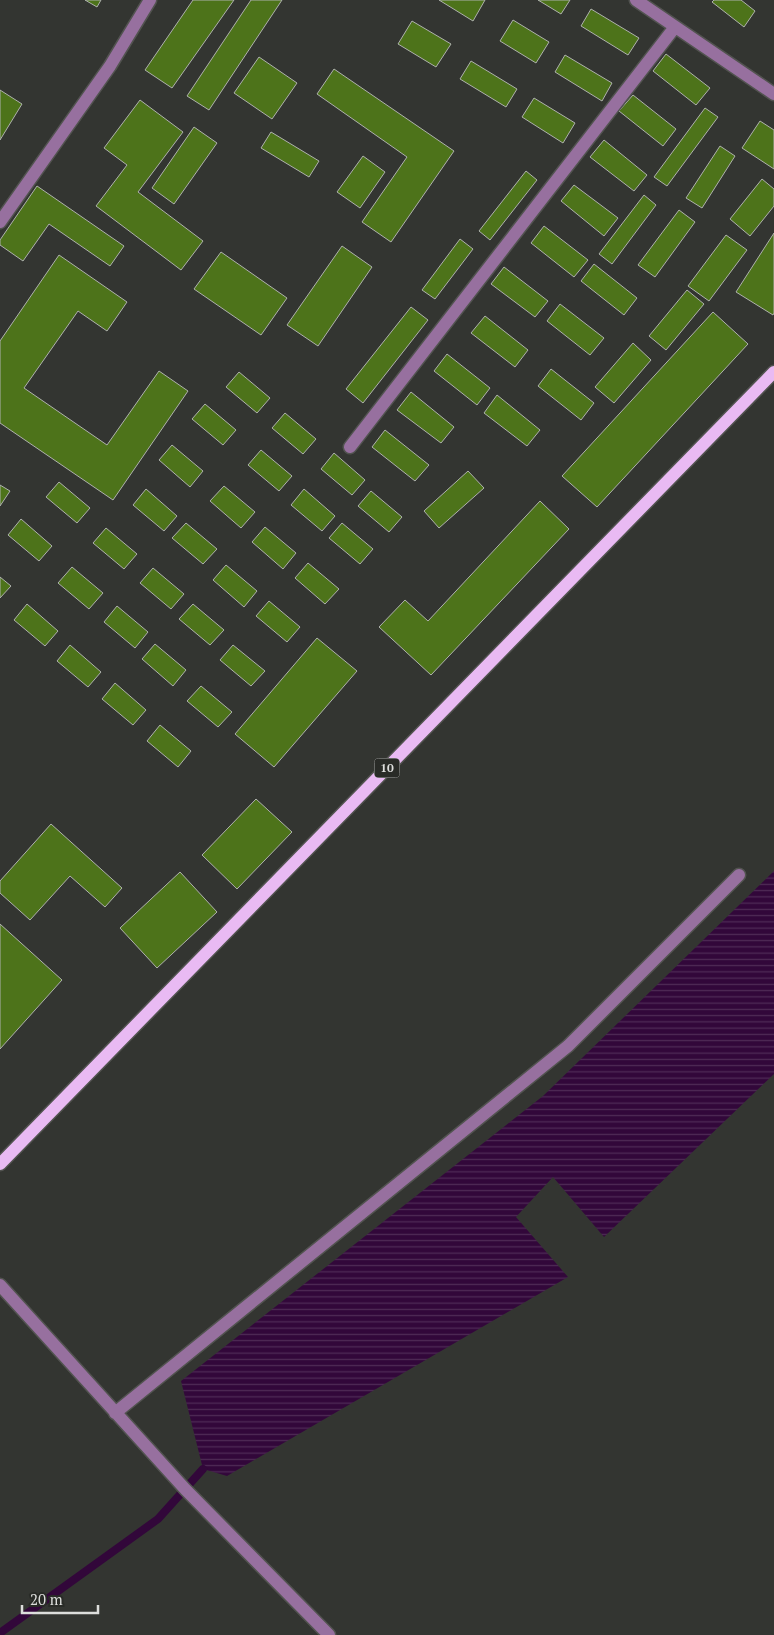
<svg xmlns="http://www.w3.org/2000/svg" width="774" height="1635" font-family="'PT Serif',serif">
  <style>
    .water { fill: url(#water-rules) }
    .lines { fill: none; stroke-linecap: round; stroke-linejoin: round }
    .stream { stroke: #32073a; stroke-width: 8 }
    .building { fill: #4d731a; stroke: #aeb1ad }
    .minor-casing { stroke: #525350; stroke-width: 15 }
    .major-casing { stroke: #525350; stroke-width: 15 }
    .minor { stroke: #97709f; stroke-width: 12 }
    .major { stroke: #e9baf3; stroke-width: 12 }
    .labels { text-anchor: middle; stroke-width: 4; stroke-linejoin: round; paint-order: stroke }
    .shield { fill: #292b27; stroke: #a7a8a6; stroke-width: 1 }
    .shield-label { font-size: 12px; font-weight: bold; fill: #dddedc }
  </style>
  <defs>
    <pattern id="water-rules" width="6" height="5" patternUnits="userSpaceOnUse" patternTransform="scale(1.25)"><rect width="6" height="5" fill="#32073a"/><path d="M0 2.5h6" fill="none" stroke="#4f2b56"/></pattern>
  </defs>
  <rect width="100%" height="100%" fill="#333531"/>
  <path class="water" d="M774,871V1074L604,1237L553,1177L516,1217L568,1277L227,1476L203,1469L181,1381L543,1096Z"/>
  <g class="lines">
    <path class="stream" d="M0,1633L158,1519L203,1469"/>
  </g>
  <path class="building" d="M85,0H101L97,7Z
    M193,0H234L172,88L145,70Z
    M251,0H282L209,110L187,96Z
    M439,0H485L473,21Z
    M538,0H570L561,14Z
    M714,0H741L755,11L744,27L712,2Z
    M591,9L639,38L628,55L581,26Z
    M513,20L549,42L536,63L500,41Z
    M412,21L451,44L436,67L398,44Z
    M666,54L710,88L696,105L653,71Z
    M565,55L612,83L602,101L555,72Z
    M259,57L297,83L272,119L234,93Z
    M471,61L517,89L506,107L460,79Z
    M334,69L454,151L391,242L362,222L407,157L317,94Z
    M0,90L22,104L0,140Z
    M633,95L676,129L663,146L619,111Z
    M534,98L575,123L563,143L522,117Z
    M140,100L183,132L138,192L203,241L181,270L96,206L127,165L104,148Z
    M705,108L718,117L667,186L654,177Z
    M760,121L774,130V169L742,148Z
    M194,127L217,143L174,204L152,188Z
    M271,132L319,161L309,177L261,148Z
    M604,140L647,175L634,191L590,157Z
    M720,146L735,156L702,208L686,198Z
    M363,156L385,172L360,208L337,192Z
    M526,171L537,180L490,240L479,231Z
    M762,179L774,189V206L750,236L730,219Z
    M574,185L618,218L604,236L561,201Z
    M37,186L124,246L110,266L49,224L23,261L0,245V240Z
    M644,195L656,205L612,264L599,254Z
    M679,210L695,222L655,277L638,265Z
    M544,226L588,260L574,277L531,243Z
    M774,233V313L773,315L736,292Z
    M726,235L747,250L709,301L688,286Z
    M460,239L473,249L435,299L422,290Z
    M342,246L372,267L318,346L287,325Z
    M221,252L287,298L261,335L194,289Z
    M59,255L127,302L107,331L78,311L24,388L107,445L159,371L188,391L113,500L0,423V341Z
    M594,264L637,298L624,315L581,281Z
    M504,267L548,301L535,317L491,284Z
    M687,290L704,304L666,350L649,336Z
    M560,304L604,338L590,355L547,321Z
    M411,307L428,320L363,403L346,389Z
    M713,312L748,344L597,507L562,476Z
    M485,316L528,350L515,367L471,333Z
    M633,343L651,360L614,403L595,387Z
    M447,354L490,388L477,405L434,371Z
    M551,369L594,403L581,420L538,386Z
    M239,372L270,398L257,413L226,387Z
    M411,392L454,427L441,443L397,410Z
    M497,395L540,430L527,446L484,413Z
    M205,404L236,430L223,445L192,419Z
    M285,413L316,439L303,454L272,428Z
    M385,430L429,465L415,481L372,447Z
    M172,445L203,471L190,487L159,460Z
    M261,450L292,476L279,491L248,465Z
    M334,453L365,480L352,495L321,469Z
    M468,471L484,488L439,528L424,511Z
    M59,482L90,508L77,523L46,497Z
    M0,485L10,491L0,506Z
    M224,486L255,512L241,528L210,501Z
    M146,489L177,516L164,531L133,505Z
    M304,489L335,516L322,531L291,505Z
    M371,491L402,517L389,532L358,506Z
    M540,501L569,529L431,675L379,627L405,600L428,621Z
    M21,519L52,546L39,561L8,535Z
    M186,523L217,549L203,564L172,538Z
    M342,523L373,549L360,564L329,538Z
    M265,527L296,553L283,569L252,542Z
    M106,528L137,554L124,569L93,543Z
    M308,563L339,589L325,604L295,578Z
    M226,565L257,591L244,607L213,580Z
    M72,567L103,593L89,609L58,583Z
    M153,568L184,594L171,609L140,583Z
    M0,577L11,586L0,598Z
    M269,601L300,627L287,642L256,616Z
    M27,604L58,631L45,646L14,620Z
    M193,604L224,630L210,645L179,619Z
    M117,606L148,632L135,648L104,622Z
    M317,638L357,671L274,767L235,734Z
    M155,644L186,670L173,686L142,659Z
    M70,645L101,672L88,687L57,661Z
    M233,645L265,671L251,686L220,660Z
    M115,683L146,710L133,725L102,699Z
    M201,686L232,712L218,727L187,701Z
    M160,725L191,751L178,767L147,741Z
    M256,799L292,832L237,889L202,855Z
    M51,824L122,888L105,907L70,876L30,920L0,893V881Z
    M180,872L217,912L157,968L120,928Z
    M0,924L62,980L0,1049Z"/>
  <g class="lines">
    <g class="minor-casing">
      <path id="minor" d="M636,0L774,94
        M0,222L110,66L150,0
        M350,447L675,27
        M0,1285L185,1489L329,1635
        M115,1413L568,1046L739,875"/>
    </g>
    <g class="major-casing">
      <path id="major" d="M0,1164L774,372"/>
    </g>
    <use href="#minor" class="minor"/>
    <use href="#major" class="major"/>
  </g>
  <g class="labels">
    <rect class="shield" x="374.5" y="758.5" width="25" height="19" rx="4"/>
    <g class="shield-label">
      <text x="387" y="772">10</text>
    </g>
  </g>
  <path d="M22 1605v8h76v-8" fill="none" stroke="#dddedc" stroke-width="2.5"/>
  <text x="30" y="1605" font-size="15" fill="#dddedc" stroke="#292b27" stroke-width="4" paint-order="stroke">20 m</text>
</svg>
